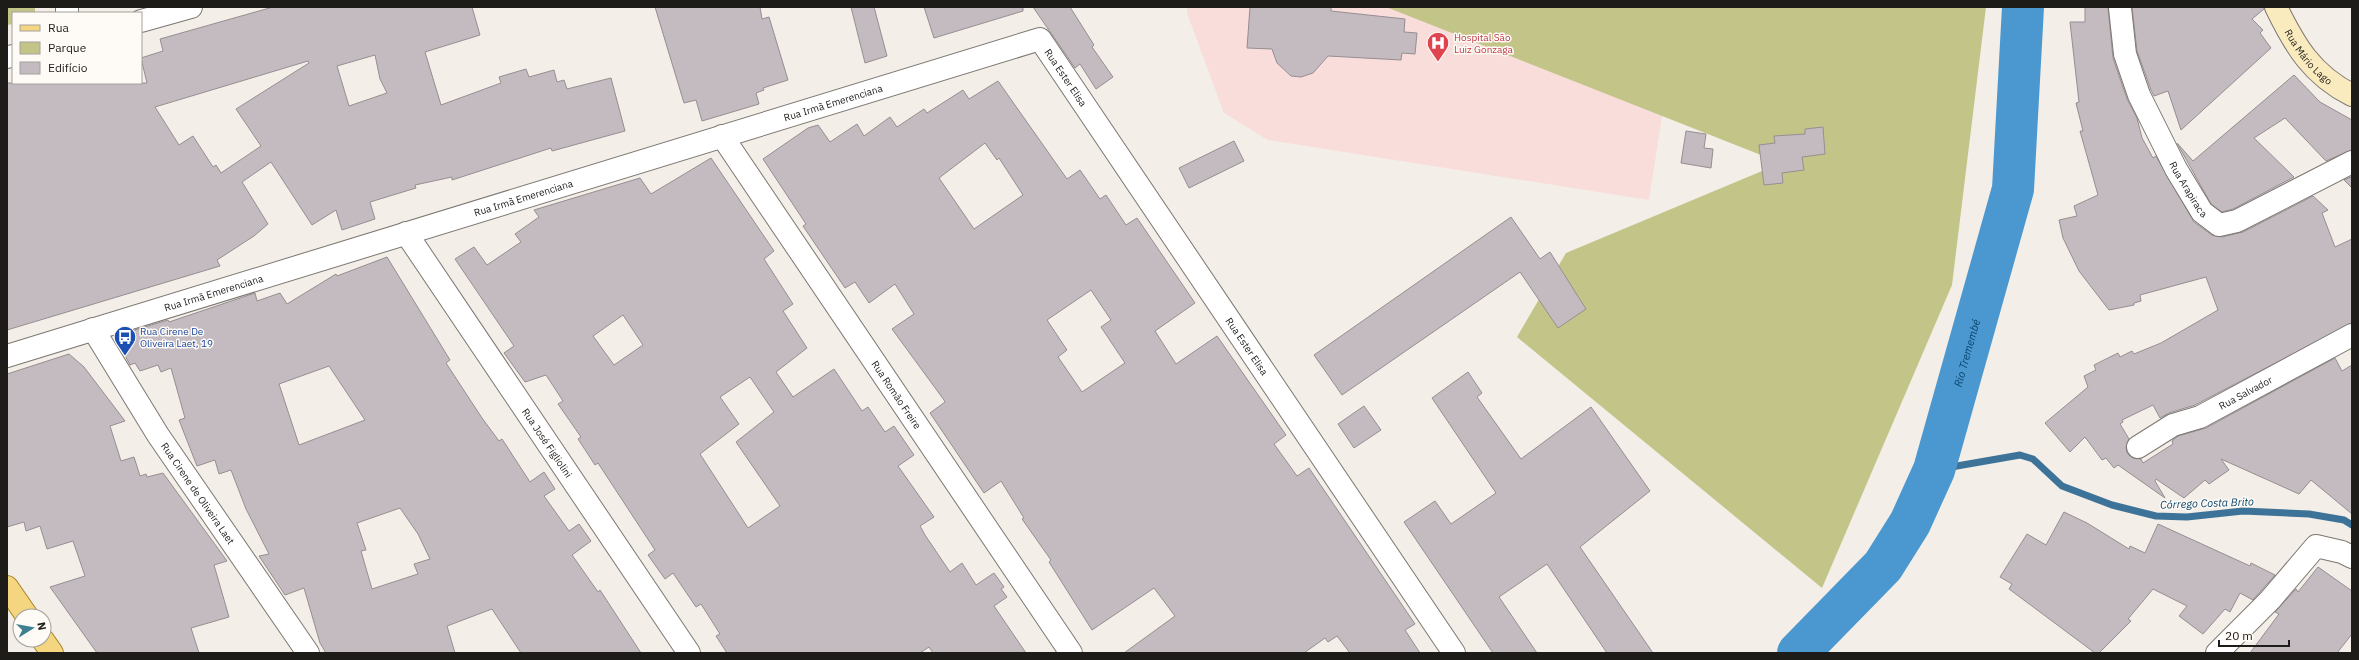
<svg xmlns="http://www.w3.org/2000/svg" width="2359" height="660" font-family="'IBM Plex Sans',sans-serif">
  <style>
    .medical { fill: #f8dddb }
    .green { fill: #c2c587 }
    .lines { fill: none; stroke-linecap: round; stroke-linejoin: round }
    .stream { stroke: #3e7399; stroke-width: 7 }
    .river { stroke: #4b98d0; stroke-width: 42 }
    .building { fill: #c3bbbf; stroke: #968e92; fill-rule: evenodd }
    .street-casing { stroke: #7c7771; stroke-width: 24 }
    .secondary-casing { stroke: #7c7771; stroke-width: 24 }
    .primary-casing { stroke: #a68325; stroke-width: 24 }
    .street { stroke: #fff; stroke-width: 22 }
    .secondary { stroke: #faebbf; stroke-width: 22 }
    .primary { stroke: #f5d680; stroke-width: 22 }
    .labels { text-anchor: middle; stroke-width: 3; stroke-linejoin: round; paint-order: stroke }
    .health-label { font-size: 10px; fill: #be3a42; stroke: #fefbf7; text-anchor: start }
    .street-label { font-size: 10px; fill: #1e1c19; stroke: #fefbf7 }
    .transit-label { font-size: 10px; fill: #164399; stroke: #fefbf7; text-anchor: start }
    .water-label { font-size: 11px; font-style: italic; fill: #07446a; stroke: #fefbf7 }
  </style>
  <rect width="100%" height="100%" fill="#f3eee7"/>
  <path class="medical" d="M1187,7H1679L1649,200L1268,140L1224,113L1187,13Z"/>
  <path class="green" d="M7,7H35V13H13V24L7,25Z
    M1386,7H1986L1952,285L1822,588L1517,337L1566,253L1781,163Z"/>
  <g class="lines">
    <path class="stream" d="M1934,470L2020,455L2033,459L2062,486L2112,505L2156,516L2187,517L2243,511L2309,514L2344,520L2352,525"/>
    <path class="river" id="s1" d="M1798,653L1883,566L1910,523L1934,470L2013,189L2023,7"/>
  </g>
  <path class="building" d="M273,7H472L480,35L425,52L441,105L501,83L499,77L526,69L529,77L554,70L557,82L564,80L567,89L611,78L625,131L552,151L551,148L452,180V177L415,185L416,188L370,202L375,219L342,230L336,210L312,225L271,162L242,182L268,224L254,236L217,260L220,266L7,330V83H147L141,58L163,51L160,39ZM375,55L380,79L387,93L349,106L337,66ZM308,61L309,63L236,109L261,146L221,173L216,165L213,167L193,136L179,145L155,107Z
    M655,7H760L762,19L769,17L788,80L763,88L764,90L756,93L759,104L702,121L696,100L684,103Z
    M851,7H874L887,56L865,63Z
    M924,7H1023V11L934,38Z
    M1033,7H1070L1094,45L1092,47L1113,77L1096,89L1080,64L1075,68Z
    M1250,7H1331V11L1405,19L1404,32L1417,33L1415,54L1402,53L1401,60L1328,56L1313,73L1301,77L1291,76L1277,63L1272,49L1247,48Z
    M2085,7H2108L2113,58L2127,99L2137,118L2142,138L2153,158L2156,156L2194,222L2212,235L2222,237L2243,232L2313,196L2328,210L2322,213L2335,247L2352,239V323L2195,405L2169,413L2160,418L2153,405L2122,420L2123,422L2120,424L2129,439L2126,447L2127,453L2133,458L2141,459L2143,463L2173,444L2172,441L2178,436L2206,428L2335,358L2342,371L2352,365V514L2311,480L2299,494L2221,459L2229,470L2209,484L2205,480L2184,498L2156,479L2155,481L2165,498L2118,465L2114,468L2106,458L2102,460L2085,437L2070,452L2045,423L2088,387L2084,376L2096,370L2094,365L2118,353L2120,357L2132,351L2134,354L2161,343L2218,310L2206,277L2140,295L2141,301L2134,303V305L2109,310L2079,271L2063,238L2059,220L2077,216L2074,206L2098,195L2080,131H2083L2076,103L2079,102L2070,22H2085Z
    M2132,7H2264V9L2252,19L2263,30L2260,33L2271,48L2181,130L2168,91L2154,96L2151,90L2137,51Z
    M2294,75L2320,102L2352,120V150L2326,161L2285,118L2254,138L2294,177L2233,209L2222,212L2211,204L2177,143L2193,161Z
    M998,81L1067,179L1080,170L1100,199L1106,195L1126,225L1137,218L1195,303L1155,331L1176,364L1217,336L1286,435L1274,444L1297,476L1309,468L1415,624L1405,630L1420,653H1350L1337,636L1328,642L1325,638L1304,653H1124L1175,616L1154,588L1092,630L1049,562L1051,560L1022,519L1024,518L1001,481L984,493L930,413L945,402L944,400L892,329L914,314L895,284L869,303L855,282L845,288L803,226L806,224L763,159L808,128L818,125L830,142L857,124L864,136L890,117L897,127L924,109L927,113L963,90L969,99ZM985,143L997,160L999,158L1023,195L974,229L939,178ZM1091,290L1111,320L1101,327L1125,363L1082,392L1058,357L1067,350L1047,320Z
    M1823,127L1825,154L1802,157L1804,170L1782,173L1783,183L1764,185L1759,145L1775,143L1774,136L1805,134V129Z
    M1686,131L1706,134L1704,148L1713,149L1711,168L1681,163Z
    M1234,141L1244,161L1189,188L1179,168Z
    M711,158L774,251L764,259L793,304L783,311L807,348L776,372L793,397L834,369L862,411L868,407L885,432L894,426L914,455L898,466L934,517L920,526L925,535L950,572L962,563L976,585L994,573L1004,587L1001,589L1007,597L994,606L1026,653H933L929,647L920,653H727L716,636L720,634L701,604L696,607L673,573L665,579L648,555L655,550L598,463L595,465L578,439L581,437L558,404L563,401L546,375L525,382L504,353L514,346L455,259L474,247L487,265L521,242L515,234L539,217L534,210L640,178L651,194ZM623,315L643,345L614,365L593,336ZM750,377L774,412L736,442L780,506L748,528L700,454L739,424L720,397Z
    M2351,177L2352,182V188L2344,180Z
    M1511,217L1540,259L1550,252L1586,309L1558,328L1520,272L1342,395L1314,355Z
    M387,257L450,360L446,363L482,418L499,441L502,439L530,482L544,472L555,489L544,496L569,531L579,524L591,541L572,555L598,592L600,590L641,653H521L492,609L447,626L455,653H326L320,643L304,588L285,595L259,556L269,554L246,509L231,470L219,474L215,460L197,466L179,420L185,418L171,368L161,372L158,365L140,371L135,363L130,365L119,344L118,339L121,334L168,320L169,322L255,293L257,301L280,293L287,304L336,274L337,276ZM329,366L365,420L299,445L279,384ZM400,508L418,534L430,559L414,564L418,574L372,589L361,551L366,550L357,523Z
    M69,354L84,367L125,421L110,426L121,461L134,457L140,476L146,474L147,477L163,473L227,561L214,565L229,617L191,628L199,653H97L50,587L85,576L73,541L47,549L40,526L26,531L24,522L7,527V374Z
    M1468,372L1482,393L1477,397L1521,459L1591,407L1650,491L1580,547L1653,653H1607L1547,564L1499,597L1537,653H1493L1404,522L1435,501L1451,524L1496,493L1432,398Z
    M1364,406L1381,430L1354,448L1338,424Z
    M2064,512L2087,523L2129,549L2130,546L2145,553L2158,524L2250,566L2251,563L2275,575L2253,600L2240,593L2230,612L2225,609L2203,634L2179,616L2187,606L2153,589L2128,619L2131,621L2099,653H2095L2009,589L2012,584L2000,577L2027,534L2046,545Z
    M2318,567L2352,591V634L2337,653H2250L2279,614L2275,612L2296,589L2298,592Z"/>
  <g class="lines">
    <g class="street-casing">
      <g id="street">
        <path d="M67,7V13"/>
        <path id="s2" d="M2120,8L2125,54L2139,95L2176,169L2202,212L2219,225L2237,221L2352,162"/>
        <path d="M141,21L191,7"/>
        <path d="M7,57L13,56"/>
        <path id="s3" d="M722,136L1071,653"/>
        <path id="s4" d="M406,233L689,653"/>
        <path id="s5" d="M93,329L158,435L308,653"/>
        <path id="s6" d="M7,356L1040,39L1454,653"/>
        <path id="s7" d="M2138,447L2173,425L2200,417L2352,335"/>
        <path d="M2217,653L2270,600L2316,546L2342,552L2352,557"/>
      </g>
    </g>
    <g class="secondary-casing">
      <g id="secondary">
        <path id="s8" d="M2276,7C2295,46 2312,75 2352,95"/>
      </g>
    </g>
    <g class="primary-casing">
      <path id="primary" d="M7,587L27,616
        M43,640L52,653"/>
    </g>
    <use href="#street" class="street"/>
    <use href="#secondary" class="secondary"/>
    <use href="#primary" class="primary"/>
  </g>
  <defs>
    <g id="hospital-pin" transform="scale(1.15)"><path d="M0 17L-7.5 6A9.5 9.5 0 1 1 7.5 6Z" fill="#e0444e" stroke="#fefbf7"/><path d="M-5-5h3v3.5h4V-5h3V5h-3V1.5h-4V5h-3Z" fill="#fff"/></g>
    <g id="bus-pin" transform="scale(1.15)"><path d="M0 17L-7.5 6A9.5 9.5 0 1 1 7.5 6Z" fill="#1a4fb4" stroke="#fefbf7"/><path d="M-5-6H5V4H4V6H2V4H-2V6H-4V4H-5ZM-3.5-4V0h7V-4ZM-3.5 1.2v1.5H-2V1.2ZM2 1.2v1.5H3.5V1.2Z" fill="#fff"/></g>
  </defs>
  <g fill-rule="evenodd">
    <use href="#hospital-pin" x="1438" y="43"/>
    <use href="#bus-pin" x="125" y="337"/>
  </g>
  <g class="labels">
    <g class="health-label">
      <text x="1454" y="41">Hospital São<tspan x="1454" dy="12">Luiz Gonzaga</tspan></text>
    </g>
    <g class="street-label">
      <text dy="4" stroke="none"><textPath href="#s8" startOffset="60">Rua Mário Lago</textPath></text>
      <text dy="4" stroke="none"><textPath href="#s6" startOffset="1127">Rua Ester Elisa</textPath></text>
      <text dy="4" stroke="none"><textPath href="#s6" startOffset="864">Rua Irmã Emerenciana</textPath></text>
      <text dy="4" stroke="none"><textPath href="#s2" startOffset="196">Rua Arapiraca</textPath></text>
      <text dy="4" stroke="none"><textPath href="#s6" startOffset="540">Rua Irmã Emerenciana</textPath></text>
      <text dy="4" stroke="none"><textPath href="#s6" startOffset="216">Rua Irmã Emerenciana</textPath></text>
      <text dy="4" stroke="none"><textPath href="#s6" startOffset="1451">Rua Ester Elisa</textPath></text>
      <text dy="4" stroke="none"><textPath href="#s7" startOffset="121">Rua Salvador</textPath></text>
      <text dy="4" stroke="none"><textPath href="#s3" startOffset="312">Rua Romão Freire</textPath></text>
      <text dy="4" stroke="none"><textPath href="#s4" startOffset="253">Rua José Figliolini</textPath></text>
      <text dy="4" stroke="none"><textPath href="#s5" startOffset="195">Rua Cirene de Oliveira Laet</textPath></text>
    </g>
    <g class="transit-label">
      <text x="140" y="335">Rua Cirene De<tspan x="140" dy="12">Oliveira Laet, 19</tspan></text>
    </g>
    <g class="water-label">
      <text dy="4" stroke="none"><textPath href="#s1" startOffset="352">Rio Tremembé</textPath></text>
      <text transform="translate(2207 503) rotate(-2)" y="4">Córrego Costa Brito</text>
    </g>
  </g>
  <rect width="2359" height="660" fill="none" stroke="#1e1c19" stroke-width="16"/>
  <rect x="12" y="12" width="130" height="72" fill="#fefbf7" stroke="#a4a29e"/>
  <rect x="20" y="25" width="20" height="6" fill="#f5d680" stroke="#a4a29e"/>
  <text x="48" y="32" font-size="12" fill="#1e1c19">Rua</text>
  <rect x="20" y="42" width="20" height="12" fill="#c2c587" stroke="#a4a29e"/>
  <text x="48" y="52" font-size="12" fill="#1e1c19">Parque</text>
  <rect x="20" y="62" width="20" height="12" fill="#c3bbbf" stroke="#a4a29e"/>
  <text x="48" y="72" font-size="12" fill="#1e1c19">Edifício</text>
  <g transform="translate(32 628) rotate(79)"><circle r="19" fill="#fefbf7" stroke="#a4a29e"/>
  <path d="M0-3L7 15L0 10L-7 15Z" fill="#3e8091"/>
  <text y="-6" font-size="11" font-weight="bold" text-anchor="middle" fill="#1e1c19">N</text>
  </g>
  <path d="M2219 640v6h70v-6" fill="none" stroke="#1e1c19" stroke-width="2"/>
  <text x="2225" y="640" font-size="12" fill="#1e1c19" stroke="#fefbf7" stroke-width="3" paint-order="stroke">20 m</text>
</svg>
